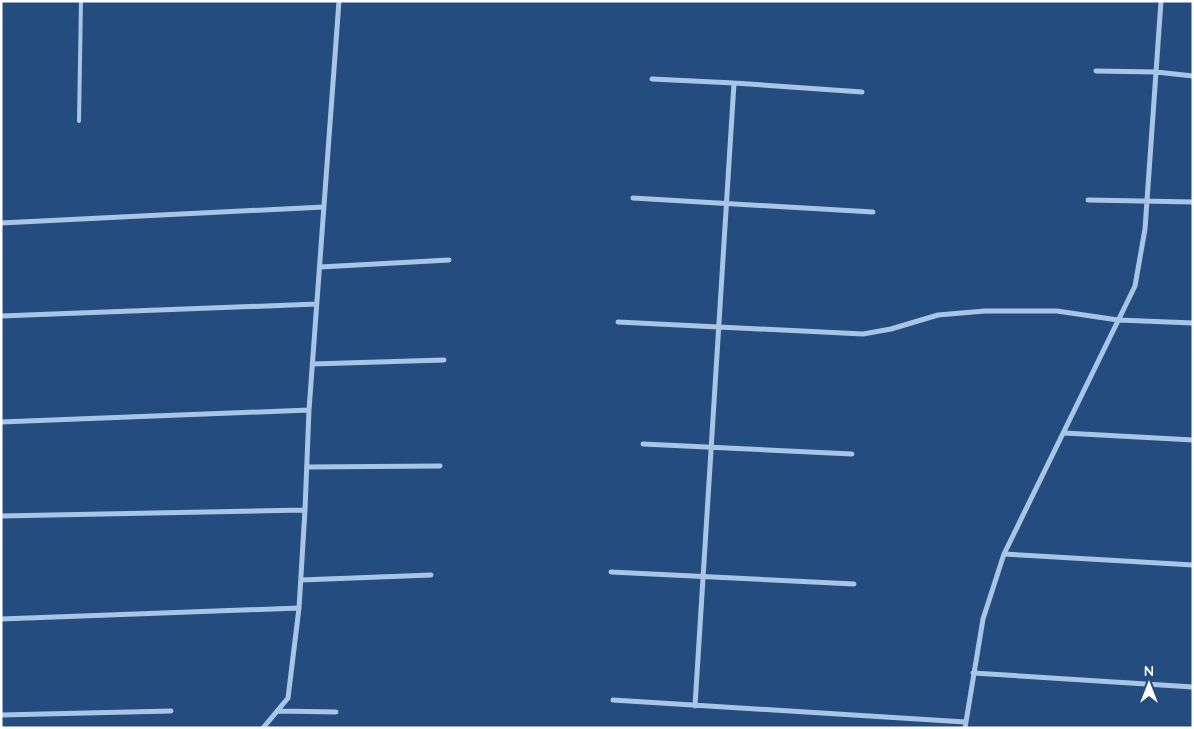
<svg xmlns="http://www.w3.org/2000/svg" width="1194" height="729" font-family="Quicksand,sans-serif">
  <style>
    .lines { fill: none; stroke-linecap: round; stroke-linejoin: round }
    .service { stroke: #a9c5e6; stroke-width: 4 }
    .minor { stroke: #a9c5e6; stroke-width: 5 }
  </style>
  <rect width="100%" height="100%" fill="#244c7e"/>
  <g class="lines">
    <path class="service" d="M79,121L81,1"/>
    <path class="minor" d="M1096,71L1156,72L1193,76
      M652,79L734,83L862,92
      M633,198L873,212
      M1088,200L1193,202
      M1,223L324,207
      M320,267L449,260
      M1,316L317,304
      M618,322L863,334L891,329L938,315L985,311H1057L1118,320L1193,323
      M312,364L444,360
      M1,422L309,410
      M1064,433L1193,440
      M643,444L852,454
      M307,467L440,466
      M1,516L305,510
      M1004,554L1193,565
      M611,572L854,584
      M301,580L431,575
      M1,619L299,608
      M973,673L1193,687
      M613,700L965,722
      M695,706L734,83
      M277,711L336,712
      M1,715L171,711
      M263,728L288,698L299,608L305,510L309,410L339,1
      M965,728L983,619L1004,554L1135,286L1145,229L1161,1"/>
  </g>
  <rect width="1194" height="729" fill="none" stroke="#ffffff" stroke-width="5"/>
  <g transform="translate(1149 684)" stroke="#244c7e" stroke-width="4" paint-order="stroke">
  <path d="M0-4L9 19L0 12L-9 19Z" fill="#ffffff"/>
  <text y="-8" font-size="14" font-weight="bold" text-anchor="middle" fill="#ffffff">N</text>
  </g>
</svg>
